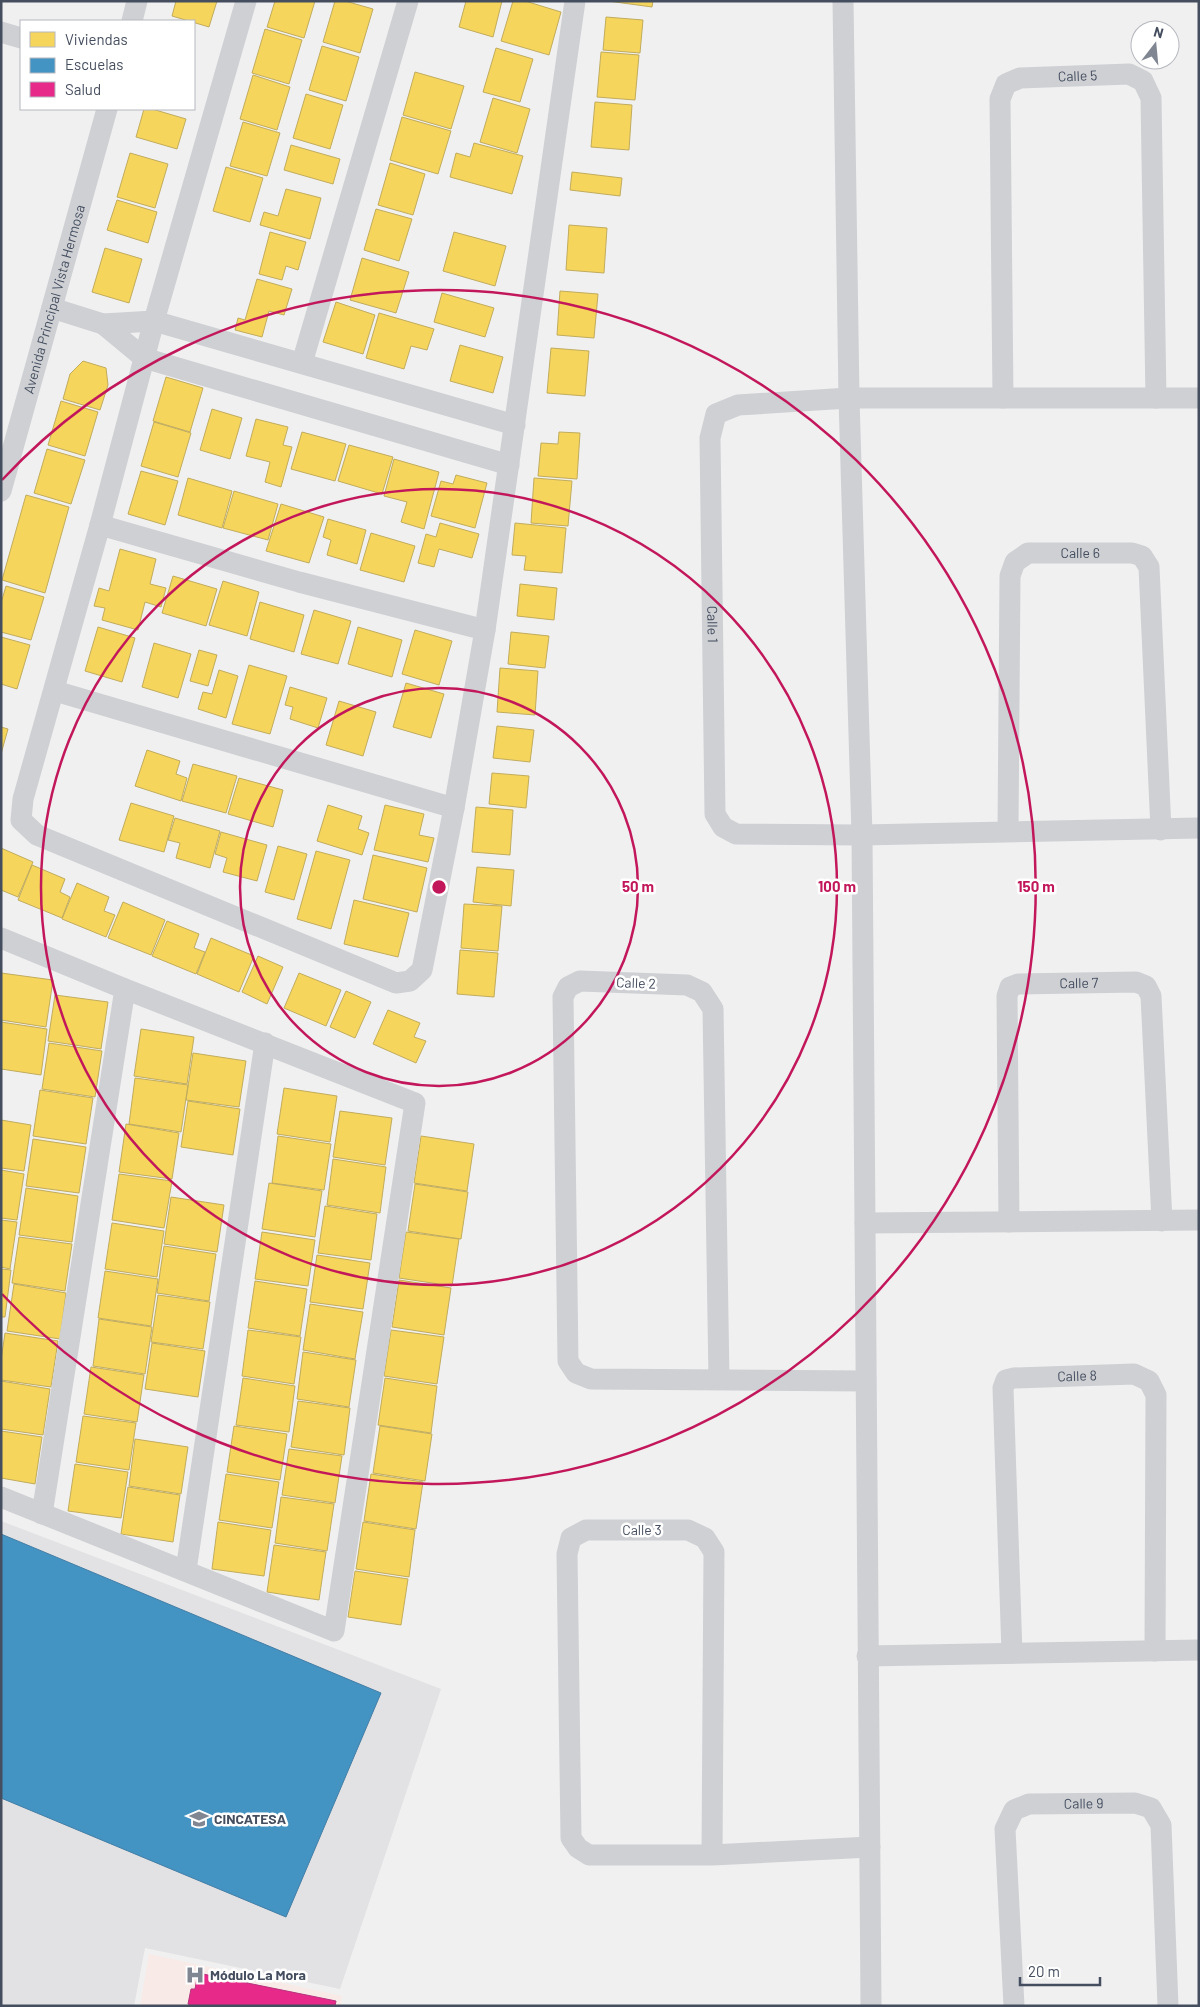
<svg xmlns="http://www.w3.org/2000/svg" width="1200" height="2007" font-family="Barlow,sans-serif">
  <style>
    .education { fill: #e2e1e3 }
    .medical { fill: #f8eae6 }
    .homes { fill: #f6d55c; stroke: #c1ac5d }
    .schools { fill: #4393c3; stroke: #447ea5 }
    .health { fill: #e7298a; stroke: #b6347d }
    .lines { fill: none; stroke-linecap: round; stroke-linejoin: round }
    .street { stroke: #ced0d4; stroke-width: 21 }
    .ring { fill: none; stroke: #c2185b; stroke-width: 2.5 }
    .labels { text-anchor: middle; stroke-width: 5; stroke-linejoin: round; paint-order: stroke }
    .street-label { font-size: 14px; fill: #454e5f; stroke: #fff }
    .poi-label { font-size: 14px; font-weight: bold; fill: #454e5f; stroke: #fff; text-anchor: start }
    .centre { fill: #c2185b; stroke: #fff; stroke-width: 2.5 }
    .ring-label { font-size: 15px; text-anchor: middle; font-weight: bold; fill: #c2185b; stroke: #fff; stroke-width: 5; stroke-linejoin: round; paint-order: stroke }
  </style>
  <rect width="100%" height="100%" fill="#f1f0f0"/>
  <path class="education" d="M1,1521L441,1689L340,1989L145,1948L134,2006H1Z"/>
  <path class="medical" d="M149,1954L342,1996L341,2006H140Z"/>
  <path class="homes" d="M176,1H217L209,27L172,16Z
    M275,1H315L304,38L267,27Z
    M335,1H345L373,9L360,53L323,42Z
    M466,1H502L493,37L459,27Z
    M513,1H525L561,12L549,55L501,41Z
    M608,1H653L652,7Z
    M606,17L643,20L640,53L603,50Z
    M265,29L302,40L289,84L252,73Z
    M322,46L359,57L346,101L309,90Z
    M496,48L533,59L520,102L483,92Z
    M601,52L639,55L635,100L597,97Z
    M415,72L464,86L451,129L403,115Z
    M253,75L290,87L277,130L240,119Z
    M306,94L343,105L330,149L293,138Z
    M493,98L530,109L517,153L480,142Z
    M595,102L632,105L629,150L591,147Z
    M144,109H152L186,119L177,149L136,137Z
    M402,117L451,131L438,174L390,160Z
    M243,122L280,133L267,176L230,166Z
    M474,143L523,156L512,194L450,177L456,153L470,157Z
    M291,145L340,159L333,184L284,170Z
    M130,153L168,164L155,208L117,197Z
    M390,163L425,174L413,215L378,205Z
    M226,167L263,178L250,222L213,211Z
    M572,172L622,178L620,196L570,190Z
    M286,189L321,198L310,239L260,225L264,212L278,216Z
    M117,200L157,212L148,243L107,230Z
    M376,209L412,219L399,261L364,250Z
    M569,225L607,228L604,273L566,270Z
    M270,232L306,242L298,270L286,266L282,280L259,274Z
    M454,232L506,246L495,286L443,271Z
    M105,248L142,259L129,303L92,292Z
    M362,258L409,272L396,313L350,300Z
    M257,279L292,289L284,315L269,311L262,337L235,330L238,318L245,320Z
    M560,291L598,294L594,338L557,335Z
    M442,293L494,308L485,337L434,322Z
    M336,302L375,315L363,354L323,342Z
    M379,313L434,329L427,350L411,346L404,369L366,358Z
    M460,345L503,357L493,393L450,381Z
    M551,348L589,351L585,396L547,393Z
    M83,361L106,368L108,385L100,410L63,399L70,374Z
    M166,377L203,388L190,432L153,421Z
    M61,401L98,412L85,456L48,445Z
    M212,409L242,418L230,459L200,450Z
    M256,419L288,427L283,445L292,447L281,487L265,482L270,462L246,456Z
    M154,422L191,433L178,477L141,466Z
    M302,432L346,444L335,481L291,469Z
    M559,432L580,433L577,479L538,476L541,443L558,444Z
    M349,445L393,457L382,494L338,481Z
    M47,449L85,460L71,504L34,493Z
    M394,459L439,472L424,529L401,522L407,502L384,496Z
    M141,471L178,481L165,525L128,514Z
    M456,475L487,483L475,528L431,516L441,481L453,484Z
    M188,478L232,491L222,528L178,515Z
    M534,478L572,481L568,526L531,523Z
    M234,491L278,504L268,540L223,528Z
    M26,495L69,507L45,593L2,580Z
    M281,504L324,517L309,563L266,551Z
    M328,519L366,530L357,564L327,555L331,540L323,537Z
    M440,523L479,534L472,558L439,549L434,567L418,563L426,534L436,537Z
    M515,523L566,528L562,573L524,570L526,556L512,555Z
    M371,533L415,546L404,582L360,570Z
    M120,549L156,559L150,584L166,588L161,607L145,602L138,630L102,620L105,608L94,606L99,588L109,591Z
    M173,576L217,589L206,626L162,613Z
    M223,581L259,592L247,636L209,625Z
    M520,584L557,588L554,620L517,616Z
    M6,586L44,597L31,640L1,632V603Z
    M260,602L304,615L294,652L250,639Z
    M314,610L351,621L338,664L301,654Z
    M98,627L135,638L122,682L85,671Z
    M358,627L402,640L392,677L348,664Z
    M415,630L452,641L439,685L402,674Z
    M511,632L549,636L545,668L508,664Z
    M1,637L30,645L17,689L1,684Z
    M154,643L191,654L178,698L142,687Z
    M199,650L217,655L208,686L190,681Z
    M249,665L287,676L270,734L232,724Z
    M500,668L538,671L535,715L497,712Z
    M219,670L238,676L226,718L198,709L203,692L212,694Z
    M406,683L444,694L431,738L393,727Z
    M290,687L327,698L318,728L290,719L293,707L285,705Z
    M339,701L376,712L363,756L326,745Z
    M497,726L534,730L530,762L493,758Z
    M1,727L8,729L1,754Z
    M147,750L180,761L176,774L187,778L181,801L135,786Z
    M193,764L237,776L226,813L182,801Z
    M492,773L529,776L526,808L489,804Z
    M239,778L283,790L273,827L228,814Z
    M131,803L174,816L164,852L119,840Z
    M328,805L362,816L358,829L369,833L362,855L317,841Z
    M385,805L424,814L419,835L434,838L428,862L374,850Z
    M476,807L513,810L510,855L472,852Z
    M175,818L220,831L210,868L176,858L180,843L168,840Z
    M221,832L267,845L257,881L223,872L227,858L215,854Z
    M278,846L307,854L294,900L265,892Z
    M1,848L33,862L18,897L1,890Z
    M316,851L350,860L331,929L297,919Z
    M373,855L427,868L417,912L363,899Z
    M32,865L65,879L60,892L70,897L62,918L18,900Z
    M477,867L514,870L511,906L473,902Z
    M77,883L109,897L104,911L115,915L106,937L62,919Z
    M354,900L409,913L398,957L344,944Z
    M123,902L165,920L151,955L108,938Z
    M464,904L502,906L498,951L461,948Z
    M167,921L199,934L194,948L205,952L196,974L152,956Z
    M211,938L254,956L239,992L197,974Z
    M460,950L498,953L494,997L457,994Z
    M258,956L283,967L267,1004L242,992Z
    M1,973L53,980L46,1027L1,1020Z
    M299,973L341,990L326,1026L284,1008Z
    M346,991L371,1002L355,1038L330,1027Z
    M55,995L108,1002L101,1049L48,1041Z
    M388,1010L420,1023L414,1037L426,1041L416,1063L373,1044Z
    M1,1022L47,1029L41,1075L1,1069Z
    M141,1029L194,1037L187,1084L134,1076Z
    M49,1043L102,1051L95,1097L42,1089Z
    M193,1053L246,1061L239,1107L186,1100Z
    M135,1078L188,1085L181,1132L129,1124Z
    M284,1088L337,1096L330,1142L277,1134Z
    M40,1090L93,1098L86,1144L33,1136Z
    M188,1101L240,1109L233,1155L181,1147Z
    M340,1111L392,1118L385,1165L333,1157Z
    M1,1120L31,1125L24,1171L1,1168Z
    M126,1124L179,1133L172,1179L119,1172Z
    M278,1136L331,1144L324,1190L272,1183Z
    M421,1136L474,1144L467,1191L414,1183Z
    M33,1139L86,1147L79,1193L26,1186Z
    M333,1159L386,1167L380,1213L327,1205Z
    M1,1170L24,1174L17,1220L1,1218Z
    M119,1174L172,1181L164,1228L112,1220Z
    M269,1183L322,1191L315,1237L262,1229Z
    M415,1184L468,1192L461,1239L408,1231Z
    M26,1188L78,1196L72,1242L19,1235Z
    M171,1197L224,1205L217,1252L164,1244Z
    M325,1206L377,1214L371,1260L318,1253Z
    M1,1220L17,1222L10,1269L1,1267Z
    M112,1223L164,1231L157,1277L105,1269Z
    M262,1232L315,1240L308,1286L255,1279Z
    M406,1232L459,1239L452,1286L399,1278Z
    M19,1237L72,1244L65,1291L12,1283Z
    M164,1246L216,1254L209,1301L157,1293Z
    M317,1255L370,1263L363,1309L310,1302Z
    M1,1269L11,1270L5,1317H1Z
    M105,1271L158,1279L151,1326L98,1318Z
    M399,1280L451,1288L444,1335L392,1327Z
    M255,1281L307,1289L300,1336L248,1328Z
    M14,1284L66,1293L60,1339L7,1331Z
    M158,1295L210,1302L203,1349L151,1342Z
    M310,1304L363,1312L355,1359L303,1350Z
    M99,1319L152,1327L145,1374L93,1366Z
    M248,1330L301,1337L294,1384L242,1376Z
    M391,1330L444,1337L437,1384L384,1376Z
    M5,1333L58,1341L51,1387L1,1380V1360Z
    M152,1343L205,1351L198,1397L145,1389Z
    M303,1352L356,1360L349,1407L297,1399Z
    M91,1367L144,1375L137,1422L84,1414Z
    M243,1378L295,1386L289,1432L236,1425Z
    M385,1378L437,1386L431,1433L378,1425Z
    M1,1381L50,1389L43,1435L1,1429Z
    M298,1401L350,1408L344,1455L291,1447Z
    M83,1416L136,1423L129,1470L76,1462Z
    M234,1426L287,1434L280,1480L227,1472Z
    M380,1426L432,1434L425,1481L373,1473Z
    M1,1431L42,1437L35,1484L1,1478Z
    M135,1439L188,1447L181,1494L129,1486Z
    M289,1449L342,1456L335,1503L282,1495Z
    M75,1464L128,1472L121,1518L68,1511Z
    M226,1474L279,1482L272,1528L219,1520Z
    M371,1474L423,1482L416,1529L364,1521Z
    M128,1487L180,1495L173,1542L121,1534Z
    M281,1497L334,1504L327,1551L275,1543Z
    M218,1522L271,1530L264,1576L212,1569Z
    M363,1522L415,1530L409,1577L356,1569Z
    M274,1545L326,1552L319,1600L267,1592Z
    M355,1571L408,1579L401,1625L348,1617Z"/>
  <path class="schools" d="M1,1534L381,1693L286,1917L1,1798Z"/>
  <path class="health" d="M198,1973L336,2001L335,2006H192L188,2004L191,1989H195Z"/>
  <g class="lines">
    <g class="street">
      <path d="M246,1L154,321L100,525L23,799L21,820L37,835L396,983L410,981L422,970L454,808L485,630L575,1"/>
      <path d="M843,1L849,398L862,835L871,2006"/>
      <path d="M132,21L137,1"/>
      <path d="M1,32L21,38"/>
      <path d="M52,308L103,324L154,321L515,425"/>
      <path d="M103,324L144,358L509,465"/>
      <path d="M302,363L408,1"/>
      <path id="s1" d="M1003,398L1000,99L1006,84L1020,78L1129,74L1143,81L1151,98L1156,398"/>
      <path id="s2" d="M1199,398H849L738,405L716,414L710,438L715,814L723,827L736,834L862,835L1199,828"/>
      <path id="s3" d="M1,491L107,109"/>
      <path d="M100,525L299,582L485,630"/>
      <path d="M55,691L454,808"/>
      <path id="s4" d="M1008,831L1010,576L1015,562L1028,553H1132L1142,556L1149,567L1161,830"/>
      <path d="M1,938L125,989L415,1103L334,1631L1,1497"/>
      <path id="s5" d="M1009,1222L1007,996L1010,987L1018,984L1136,982L1146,986L1151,996L1162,1221"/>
      <path d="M865,1223L1199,1220"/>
      <path d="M719,1380L713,1009L702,992L687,985L580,981L568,987L563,997L568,1361L576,1373L591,1379L865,1381"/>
      <path d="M42,1514L125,989"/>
      <path d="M186,1570L265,1043"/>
      <path id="s6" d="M1012,1653L1003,1388L1006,1380L1014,1378L1134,1374L1149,1381L1156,1395L1155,1651"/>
      <path d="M867,1656L1199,1650"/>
      <path d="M712,1855L714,1552L705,1538L688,1530H586L571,1538L567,1554L571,1838L578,1848L589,1855H712L870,1847"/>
      <path id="s7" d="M1014,2006L1005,1829L1014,1810L1029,1804L1135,1803L1151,1808L1161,1825L1168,2006"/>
    </g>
  </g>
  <g class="ring">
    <circle cx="439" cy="887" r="199"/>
    <circle cx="439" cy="887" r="398"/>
    <path d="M2 480A597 597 0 1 1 2 1294"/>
  </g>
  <defs>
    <g id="school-bare" transform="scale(1.5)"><path d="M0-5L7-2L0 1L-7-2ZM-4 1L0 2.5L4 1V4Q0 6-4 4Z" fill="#818792" stroke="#fff" stroke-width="2.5" paint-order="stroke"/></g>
    <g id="hospital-bare" transform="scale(1.5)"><path d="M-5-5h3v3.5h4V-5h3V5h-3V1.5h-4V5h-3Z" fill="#818792" stroke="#fff" stroke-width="2.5" paint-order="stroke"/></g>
  </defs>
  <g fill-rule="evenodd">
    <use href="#school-bare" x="199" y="1819"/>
    <use href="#hospital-bare" x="195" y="1975"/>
  </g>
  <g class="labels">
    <g class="street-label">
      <text dy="5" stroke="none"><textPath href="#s1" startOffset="388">Calle 5</textPath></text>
      <text dy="5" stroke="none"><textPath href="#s3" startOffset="199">Avenida Principal Vista Hermosa</textPath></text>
      <text dy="5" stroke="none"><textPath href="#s4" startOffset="338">Calle 6</textPath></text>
      <text dy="5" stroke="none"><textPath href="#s2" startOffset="696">Calle 1</textPath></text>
      <text transform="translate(636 983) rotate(2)" y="5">Calle 2</text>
      <text dy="5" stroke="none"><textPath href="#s5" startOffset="305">Calle 7</textPath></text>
      <text dy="5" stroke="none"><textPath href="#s6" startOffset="345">Calle 8</textPath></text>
      <text x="642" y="1535">Calle 3</text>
      <text dy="5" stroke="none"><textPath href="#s7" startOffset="269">Calle 9</textPath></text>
    </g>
    <g class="poi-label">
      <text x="214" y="1824">CINCATESA</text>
      <text x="210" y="1980">Módulo La Mora</text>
    </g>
  </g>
  <circle cx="439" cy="887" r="8" class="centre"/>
  <g class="ring-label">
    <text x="638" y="892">50 m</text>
    <text x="837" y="892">100 m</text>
    <text x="1036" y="892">150 m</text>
  </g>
  <rect width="1200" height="2007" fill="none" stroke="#454e5f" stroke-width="5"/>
  <rect x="20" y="20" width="175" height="90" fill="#ffffff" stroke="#b5b8bf"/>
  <rect x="30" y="32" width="25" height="15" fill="#f6d55c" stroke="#b5b8bf"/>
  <text x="65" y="45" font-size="15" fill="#454e5f">Viviendas</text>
  <rect x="30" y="58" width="25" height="15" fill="#4393c3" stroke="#b5b8bf"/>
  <text x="65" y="70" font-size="15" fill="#454e5f">Escuelas</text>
  <rect x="30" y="82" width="25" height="15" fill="#e7298a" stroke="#b5b8bf"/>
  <text x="65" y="95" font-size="15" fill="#454e5f">Salud</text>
  <g transform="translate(1155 45) rotate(16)"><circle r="24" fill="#ffffff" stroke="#b5b8bf"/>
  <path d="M0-4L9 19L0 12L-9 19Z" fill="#818792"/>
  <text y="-8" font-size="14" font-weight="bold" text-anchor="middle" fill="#454e5f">N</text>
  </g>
  <path d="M1020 1977v8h80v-8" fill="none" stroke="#454e5f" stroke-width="2.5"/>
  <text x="1028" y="1977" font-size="15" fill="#454e5f" stroke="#ffffff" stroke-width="4" paint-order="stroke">20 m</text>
</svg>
